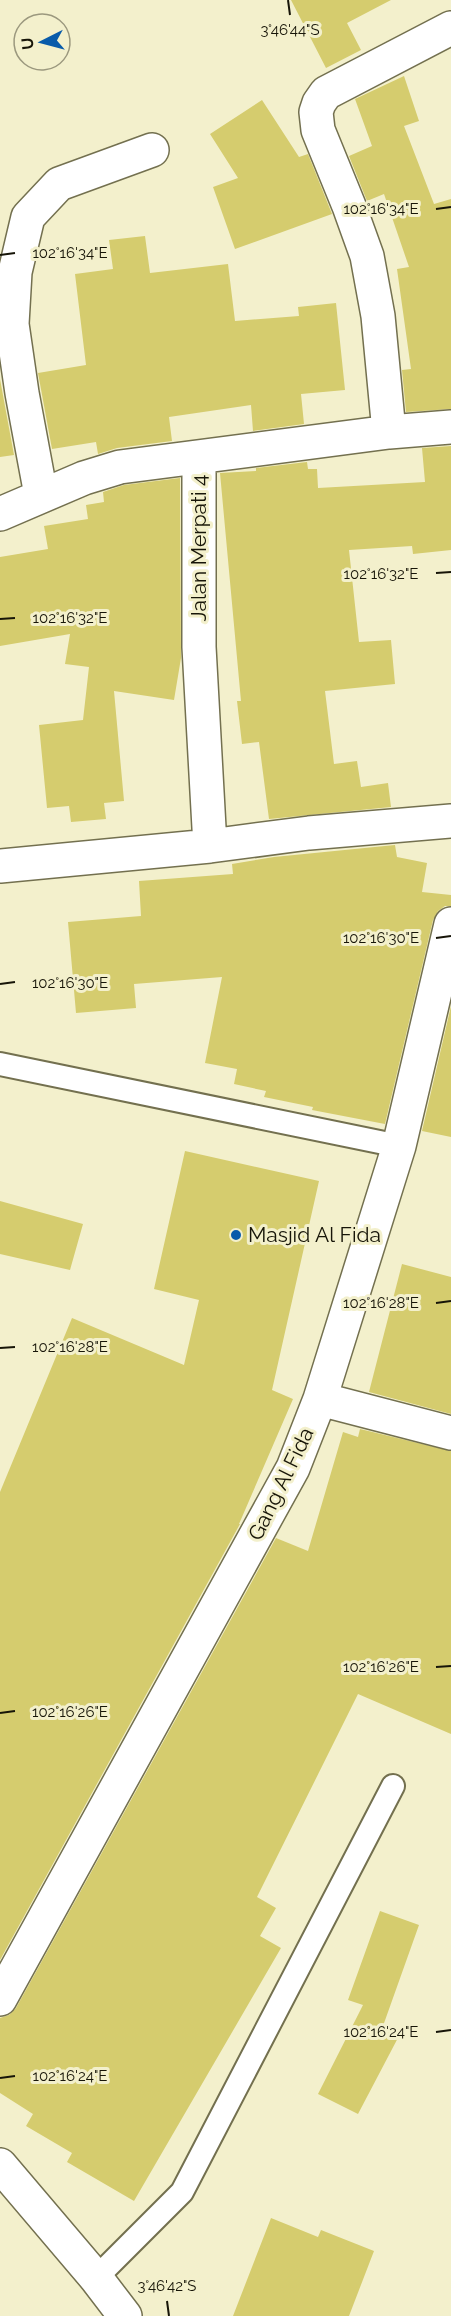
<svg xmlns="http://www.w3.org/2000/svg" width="451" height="2316" font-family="Raleway,sans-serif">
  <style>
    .building { fill: #d5cc6e }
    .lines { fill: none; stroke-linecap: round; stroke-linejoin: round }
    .service-casing { stroke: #73704f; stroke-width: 26 }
    .minor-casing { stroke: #73704f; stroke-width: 36 }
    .primary-casing { stroke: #73704f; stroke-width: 36 }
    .service { stroke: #fff; stroke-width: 22 }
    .minor { stroke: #fff; stroke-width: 33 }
    .primary { stroke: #fff; stroke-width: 33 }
    .ticks { fill: none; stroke: #171508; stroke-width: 2 }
    .poi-dot { fill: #085baa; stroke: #f3f0cc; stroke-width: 2 }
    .labels { text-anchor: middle; stroke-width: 6; stroke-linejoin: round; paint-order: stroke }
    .street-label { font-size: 21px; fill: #171508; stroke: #f3f0cc }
    .poi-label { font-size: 21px; fill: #171508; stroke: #f3f0cc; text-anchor: start }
    .ticks-label { font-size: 15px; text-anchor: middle; fill: #171508; stroke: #f3f0cc; stroke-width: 6; stroke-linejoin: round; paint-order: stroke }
  </style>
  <rect width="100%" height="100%" fill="#f3f0cc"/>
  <path class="building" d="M291,0H391L347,23L361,50L326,68Z
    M404,76L419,121L404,126L434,204L451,199V409L406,412L402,370L411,369L397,269L409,267L384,194L367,201L349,156L372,146L355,99Z
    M262,100L299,157L308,154L332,214L235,249L213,187L238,178L210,134Z
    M145,236L150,273L228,264L235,321L299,316L298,307L336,303L345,390L301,394L304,424L253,431L251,405L169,417L172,441L117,448L98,454L96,442L52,449L38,373L86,365L75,274L113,269L109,240Z
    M0,379L14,455L0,457Z
    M451,446V550L413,554L412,546L349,550L359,642L391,640L395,684L325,691L334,764L357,761L361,787L388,783L391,807L269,819L259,742L242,744L237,701H241L220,473L256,471V468L307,462L308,469H317L318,488L425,482L422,448Z
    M180,478L181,658L174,700L114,691L124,801L104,803L106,819L71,822L69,806L47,808L39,725L83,720L89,667L65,664L70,634L0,646V557L48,549L44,526L88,519L86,505L104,502L103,492L124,485Z
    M395,845L397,857L427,863L422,892L451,895V906H445L438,911L433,920L385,1124L312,1110L313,1107L264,1097L266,1091L234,1084L237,1069L205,1063L222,977L134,984L136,1008L76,1013L68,922L141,916L139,881L233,874L232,864L274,857Z
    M451,1006V1137L422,1131Z
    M185,1151L319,1181L272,1390L293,1399L239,1524H240L0,1960V1492L72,1318L184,1365L199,1300L154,1289Z
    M0,1201L83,1224L70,1270L0,1254Z
    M402,1264L451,1277V1414L369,1392Z
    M360,1429L451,1451V1734L358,1694L257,1897L276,1908L260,1936L281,1948L134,2201L67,2162L72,2153L26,2126L33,2114L0,2093V2018L9,2015L16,2008L276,1538L308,1551L343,1432L358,1437Z
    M380,1911L419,1925L383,2026L400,2034L358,2114L318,2094L363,2005L348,2000Z
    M271,2218L318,2237L321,2230L374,2251L349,2316H233Z"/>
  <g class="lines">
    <g class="service-casing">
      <path id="service" d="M0,1064L399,1146
        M96,2278L182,2192L393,1786"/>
    </g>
    <g class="minor-casing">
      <path id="minor" d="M389,432L378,316L367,256L349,206L318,130L316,112L319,103L326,93L451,28
        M199,458V647L210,846
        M41,495L22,393L12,324L15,272L28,217L59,184L152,150
        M0,514L84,478L120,467L389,432L451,427
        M0,866L210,846L309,833L451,821
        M320,1399L451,1433
        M0,1999L293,1468L320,1399L399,1146L451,924"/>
    </g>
    <g class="primary-casing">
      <path id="primary" d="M0,2165L96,2278L125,2316"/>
    </g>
    <use href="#service" class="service"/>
    <use href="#minor" class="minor"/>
    <use href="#primary" class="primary"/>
  </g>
  <path class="ticks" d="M288,0L290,15M436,209L451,207M0,255L15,253M436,573L451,572M0,619L15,618M436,938L451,936M0,984L15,982M436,1303L451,1301M0,1348L15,1347M436,1667L451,1666M0,1713L15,1711M436,2032L451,2030M0,2078L15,2076M167,2301L169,2316"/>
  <circle class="poi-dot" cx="236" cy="1235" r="6"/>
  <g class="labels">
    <g class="street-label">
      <text transform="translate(199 548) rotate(-90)" y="7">Jalan Merpati 4</text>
      <text transform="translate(281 1484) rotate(-64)" y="7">Gang Al Fida</text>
    </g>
    <g class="poi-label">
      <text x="248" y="1242">Masjid Al Fida</text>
    </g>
  </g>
  <g class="ticks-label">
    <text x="290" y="35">3°46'44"S</text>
    <text x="381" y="214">102°16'34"E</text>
    <text x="70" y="258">102°16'34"E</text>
    <text x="381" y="579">102°16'32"E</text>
    <text x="70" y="623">102°16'32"E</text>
    <text x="381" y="943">102°16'30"E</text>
    <text x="70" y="988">102°16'30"E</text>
    <text x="381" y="1308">102°16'28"E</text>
    <text x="70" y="1352">102°16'28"E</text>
    <text x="381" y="1672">102°16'26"E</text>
    <text x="70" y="1717">102°16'26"E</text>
    <text x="381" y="2037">102°16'24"E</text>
    <text x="70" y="2081">102°16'24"E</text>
    <text x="167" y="2291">3°46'42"S</text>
  </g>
  <g transform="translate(42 42) rotate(264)"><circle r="28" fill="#f3f0cc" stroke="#9b987e" stroke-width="1.5"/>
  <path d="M0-4.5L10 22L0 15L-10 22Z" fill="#085baa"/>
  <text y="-9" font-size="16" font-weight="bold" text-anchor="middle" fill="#171508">U</text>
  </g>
</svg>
